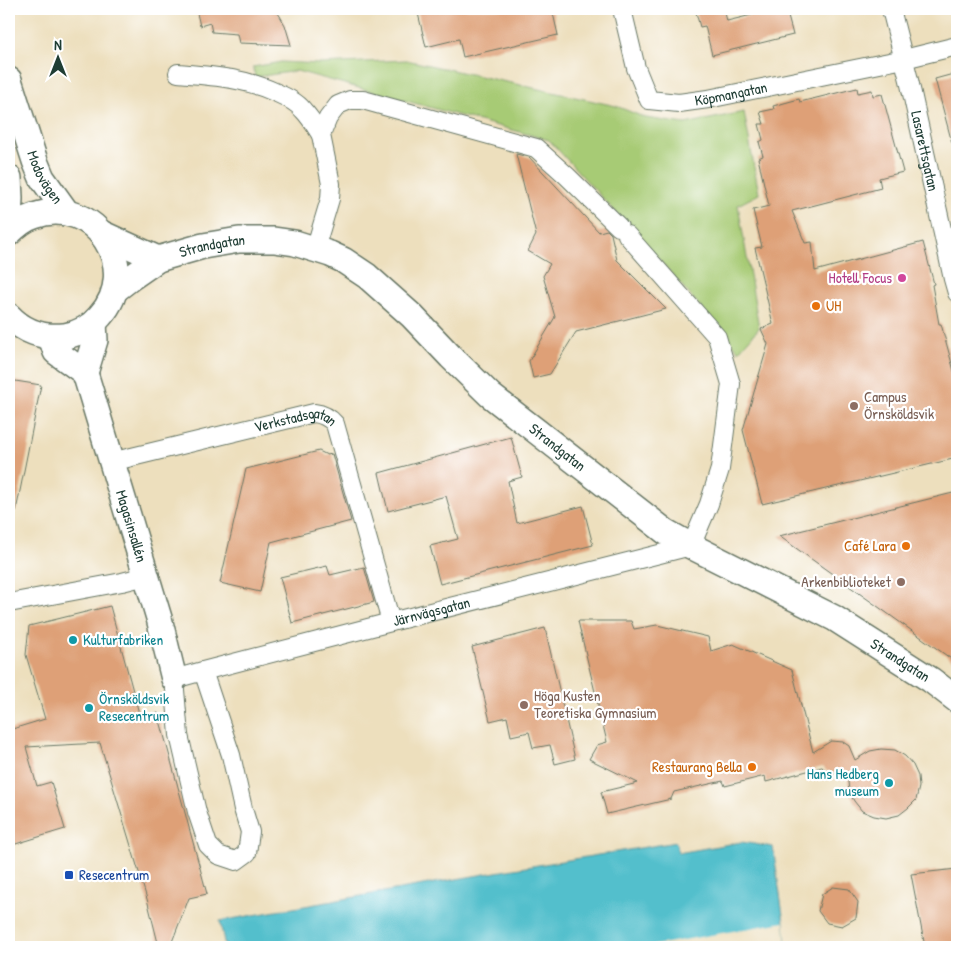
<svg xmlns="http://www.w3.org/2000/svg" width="966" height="956" font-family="'Patrick Hand',sans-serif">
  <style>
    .green { fill: #a7cb75; stroke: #638454 }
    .water { fill: #52bfcc; stroke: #387e80 }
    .pier { fill: #eddfbd }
    .building { fill: #dea077 }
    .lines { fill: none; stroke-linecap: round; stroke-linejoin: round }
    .street-casing { stroke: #677664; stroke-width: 20 }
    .secondary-casing { stroke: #677664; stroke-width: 28 }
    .street { stroke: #fff; stroke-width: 18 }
    .secondary { stroke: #fff; stroke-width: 25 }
    .hotel-dot { fill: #d1479c; stroke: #fff; stroke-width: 2 }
    .food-dot { fill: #e8710a; stroke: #fff; stroke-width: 2 }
    .education-dot { fill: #8d6e63; stroke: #fff; stroke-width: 2 }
    .culture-dot { fill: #0f9aa8; stroke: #fff; stroke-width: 2 }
    .transit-dot { fill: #1a4fb4; stroke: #fff; stroke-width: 2 }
    .labels { text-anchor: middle; stroke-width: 4.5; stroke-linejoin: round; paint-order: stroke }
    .street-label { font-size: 15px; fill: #1f3d34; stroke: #fff }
    .hotel-label { font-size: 15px; fill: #b23c85; stroke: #fff; text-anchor: end }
    .food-label { font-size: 15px; fill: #c56008; stroke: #fff; text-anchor: end }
    .education-label { font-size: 15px; fill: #785e54; stroke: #fff; text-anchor: start }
    .culture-label { font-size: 15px; fill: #0d838f; stroke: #fff; text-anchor: start }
    .transit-label { font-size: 15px; fill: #164399; stroke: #fff; text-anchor: start }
  </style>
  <rect width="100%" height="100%" fill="#fff"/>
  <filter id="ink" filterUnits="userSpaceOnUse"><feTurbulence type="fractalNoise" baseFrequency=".02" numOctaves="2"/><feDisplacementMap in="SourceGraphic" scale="10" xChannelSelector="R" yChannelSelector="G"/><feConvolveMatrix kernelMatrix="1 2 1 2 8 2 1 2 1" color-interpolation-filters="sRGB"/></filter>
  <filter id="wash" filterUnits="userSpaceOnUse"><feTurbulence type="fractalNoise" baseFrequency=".0096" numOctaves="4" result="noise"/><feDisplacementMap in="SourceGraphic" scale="20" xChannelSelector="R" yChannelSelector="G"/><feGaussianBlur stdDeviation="1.12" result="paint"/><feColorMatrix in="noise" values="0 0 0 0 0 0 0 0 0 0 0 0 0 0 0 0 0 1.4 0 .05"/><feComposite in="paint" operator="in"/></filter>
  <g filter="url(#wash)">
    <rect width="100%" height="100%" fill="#eddfbd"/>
    <path class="green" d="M406,60L616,106L646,118L685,124L744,112L759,194L738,205L759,328L739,351L654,254L549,140L297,71L255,77L253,67L281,62L321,64Z"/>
    <path class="water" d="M676,842L678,853L741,842L773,847L784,922L786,947H225L220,921L496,872Z"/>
    <path class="pier" d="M784,922L786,947H645Z"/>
    <g id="blocks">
      <path class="building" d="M196,9H275L280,16L285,25L291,45L239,43L237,34L212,32L210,23L200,26Z
        M417,9H552L558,35L463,57L459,39L426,47Z
        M695,9H724L727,21L760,13L759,9H786L793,35L712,55L705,26L700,27Z
        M957,73V143H952L935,79Z
        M857,88L858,93L872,90L873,96L882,94L903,172L879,178L881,188L792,211L805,243L812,242L815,271L923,242L934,284L932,285L939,324H941L957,382V458L762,504L743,430L768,344L761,329L773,324L755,248L762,247L753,210L769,206L758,158L763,156L759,142L763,140L759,124H764L760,112L774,109L773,106L799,99L800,102Z
        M516,154L529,157L599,232L607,230L611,234L617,260L666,309L576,332L550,374L533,378L529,361L555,317L543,276L550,264L528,251L536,235Z
        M9,380L41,385L16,511H9Z
        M511,437L522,477L508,481L517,523L583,506L593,545L440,584L430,546L458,539L446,496L388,511L379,473Z
        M319,451L327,455L332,454L351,521L271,542L260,592L220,583L246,469Z
        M957,492V663L779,536Z
        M327,566L330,575L364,567L374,602L292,623L280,577Z
        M110,606L140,717L158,713L207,894L189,898L170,947H159L147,899L100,743L26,747L37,786L51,782L65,829L9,846V730L45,719L26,655L29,626Z
        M578,621H631L634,629L657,625L708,637L711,651L733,644L792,670L813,752L831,741L843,742L849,746L855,760L870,751L881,749L895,750L905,756L913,765L918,776L919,787L916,800L908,808L899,815L886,818L874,816L862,811L854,801L849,791L847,772L833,773L827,771L822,767L766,782L765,776L725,786L723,781L674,792L671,799L607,814L601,792L638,783L589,759L597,745L607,742Z
        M545,628L575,759L555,764L550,745L533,748L529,732L511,736L507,717L490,721L472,647Z
        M957,869V947H925L911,874Z
        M833,887L849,889L858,902L856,918L842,926L827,923L818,911L822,894Z"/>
    </g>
  </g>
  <g filter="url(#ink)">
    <use href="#blocks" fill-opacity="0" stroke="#677664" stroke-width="1"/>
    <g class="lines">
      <g class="street-casing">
        <g id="street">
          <path id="s1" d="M622,9L636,68L649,100L679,103L708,99L904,59L957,46"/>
          <path id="s2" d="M891,9L909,80L953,279L957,293"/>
          <path d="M178,73C213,76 245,78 277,93C286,97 297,102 303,110C310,117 316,127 321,135"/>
          <path d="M315,249L330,199L331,184L321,135L328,118L338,105L350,100H363L536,148L567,176L619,227"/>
          <path id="s3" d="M111,462L314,413C323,414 329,417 335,424L391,622"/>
          <path d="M9,603L122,582L146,576"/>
          <path id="s4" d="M203,671L231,755L243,809L250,832L247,853L236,861L218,855L208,845L197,812L179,735L174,679L203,671L391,622L691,546L709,504L720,469L731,384L717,337L627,235"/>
        </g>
      </g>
      <g class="secondary-casing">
        <g id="secondary">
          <path id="s5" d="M9,80L35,161L42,178L67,213"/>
          <path d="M9,178L10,198L9,220"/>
          <path d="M9,233C16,226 24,219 34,216C95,194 143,269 100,316C91,327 78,334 64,336C43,338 23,331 9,316"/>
          <path d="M101,233L158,259"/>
          <path id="s6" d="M115,290L132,277L158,259L203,246L239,240H274L295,243L330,254L343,260L367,276L412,316L451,357L490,395L666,532L691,546L834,618L931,680L957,700"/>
          <path d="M51,337L56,352L85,373"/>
          <path id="s7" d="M85,373L159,618L174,679"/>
          <path d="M85,373L95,340L94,323"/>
        </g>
      </g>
      <use href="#street" class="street"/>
      <use href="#secondary" class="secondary"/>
    </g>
  </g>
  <circle class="hotel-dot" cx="902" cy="278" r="5"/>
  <g class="food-dot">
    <circle cx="816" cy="306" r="5"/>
    <circle cx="906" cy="546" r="5"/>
    <circle cx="752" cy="767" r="5"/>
  </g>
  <g class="education-dot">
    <circle cx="854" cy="406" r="5"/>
    <circle cx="901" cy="582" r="5"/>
    <circle cx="524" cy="705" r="5"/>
  </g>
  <g class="culture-dot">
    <circle cx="73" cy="640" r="5"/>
    <circle cx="89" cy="708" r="5"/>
    <circle cx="889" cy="783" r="5"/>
  </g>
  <rect class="transit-dot" x="64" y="870" width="10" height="10" rx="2.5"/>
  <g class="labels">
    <g class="street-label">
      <text dy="5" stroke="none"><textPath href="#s1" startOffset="178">Köpmangatan</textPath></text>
      <text dy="5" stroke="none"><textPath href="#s2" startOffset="146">Lasarettsgatan</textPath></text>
      <text dy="5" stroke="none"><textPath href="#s5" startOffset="104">Modovägen</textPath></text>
      <text dy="5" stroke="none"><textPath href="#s6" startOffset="109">Strandgatan</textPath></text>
      <text dy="5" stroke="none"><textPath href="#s3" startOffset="190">Verkstadsgatan</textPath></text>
      <text dy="5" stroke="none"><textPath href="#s6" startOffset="529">Strandgatan</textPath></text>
      <text dy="5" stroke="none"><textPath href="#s7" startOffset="160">Magasinsallén</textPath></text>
      <text dy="5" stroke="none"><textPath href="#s4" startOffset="672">Järnvägsgatan</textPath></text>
      <text dy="5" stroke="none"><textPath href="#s6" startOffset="934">Strandgatan</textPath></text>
    </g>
    <g class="hotel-label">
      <text x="892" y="283">Hotell Focus</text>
    </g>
    <g class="food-label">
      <text x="826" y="311" text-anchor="start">UH</text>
      <text x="896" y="551">Café Lara</text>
      <text x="742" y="772">Restaurang Bella</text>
    </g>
    <g class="education-label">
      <text x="864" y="402">Campus<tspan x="864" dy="17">Örnsköldsvik</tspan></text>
      <text x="891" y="587" text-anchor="end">Arkenbiblioteket</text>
      <text x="534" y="701">Höga Kusten<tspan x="534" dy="17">Teoretiska Gymnasium</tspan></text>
    </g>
    <g class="culture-label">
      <text x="83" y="645">Kulturfabriken</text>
      <text x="99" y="704">Örnsköldsvik<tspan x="99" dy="17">Resecentrum</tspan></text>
      <text x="879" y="779" text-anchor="end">Hans Hedberg<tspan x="879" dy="17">museum</tspan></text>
    </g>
    <g class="transit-label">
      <text x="79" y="880">Resecentrum</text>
    </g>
  </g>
  <rect width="966" height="956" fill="none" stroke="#fff" stroke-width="30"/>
  <g transform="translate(58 58)" stroke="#ffffff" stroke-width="4" paint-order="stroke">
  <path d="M0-4L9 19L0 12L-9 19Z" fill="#1f3d34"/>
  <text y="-8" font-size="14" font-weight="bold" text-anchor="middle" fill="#1f3d34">N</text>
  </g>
</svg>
